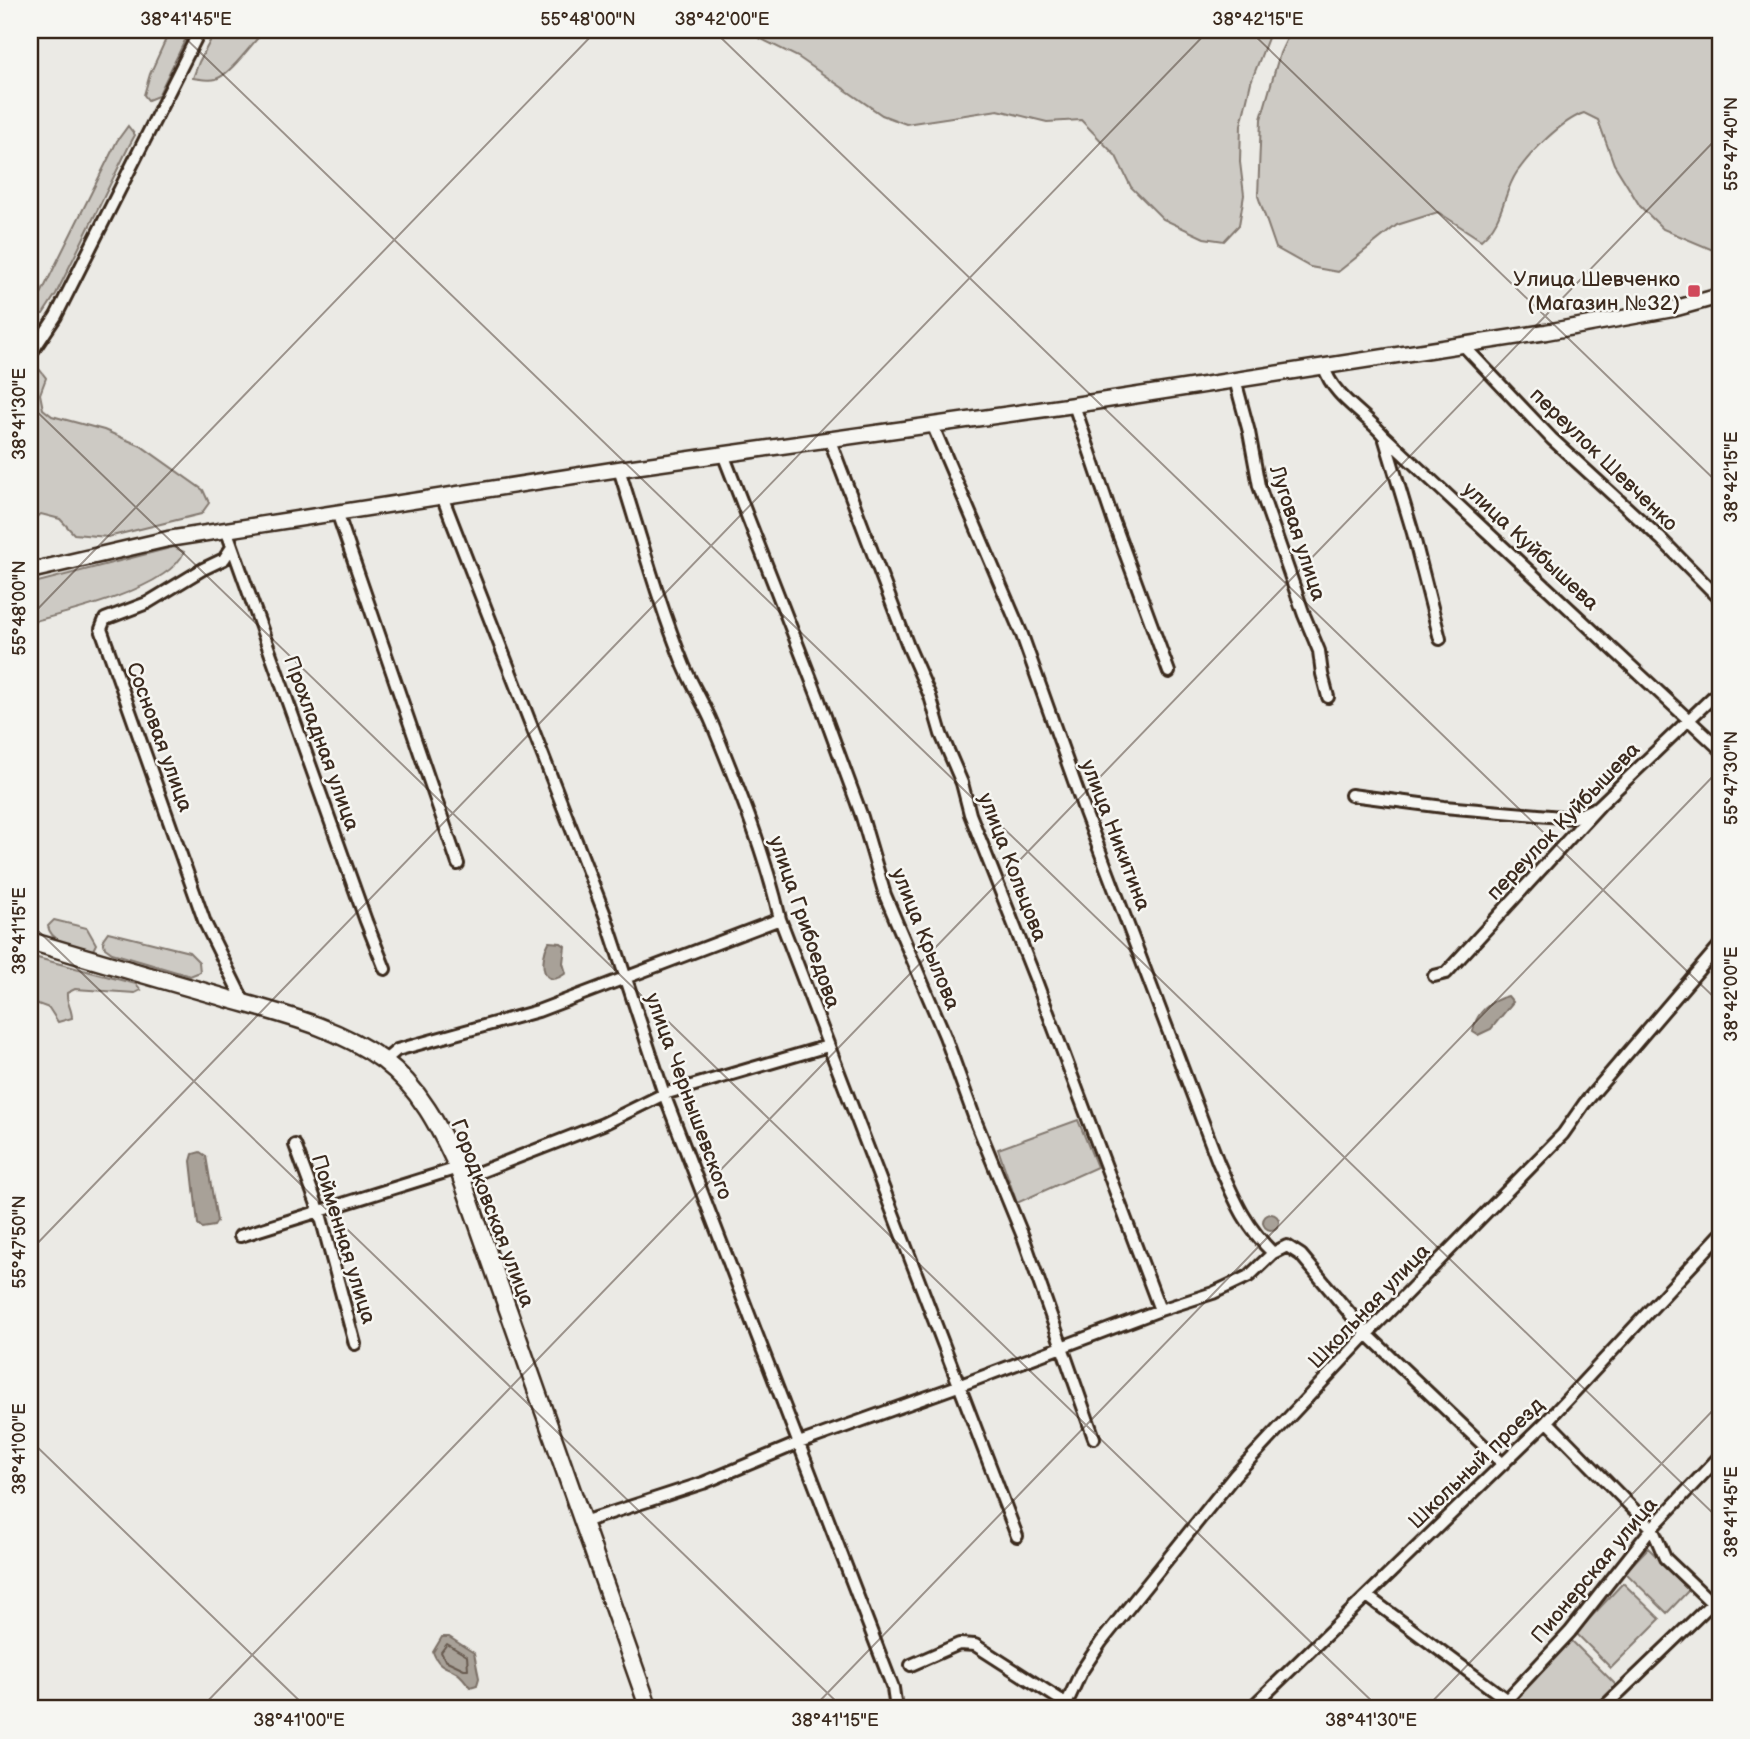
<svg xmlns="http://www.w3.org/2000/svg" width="1750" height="1739" font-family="'Balsamiq Sans',sans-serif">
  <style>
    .green { fill: #cdcac4; stroke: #847a71; stroke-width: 2 }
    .water { fill: #a8a198; stroke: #7c7167; stroke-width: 2 }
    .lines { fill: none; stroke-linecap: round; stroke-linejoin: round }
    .shore { stroke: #675a4f; stroke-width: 2 }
    .minor-casing { stroke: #3b2a1e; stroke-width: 16 }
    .tertiary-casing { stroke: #3b2a1e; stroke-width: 19 }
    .secondary-casing { stroke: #3b2a1e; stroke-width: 21 }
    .minor { stroke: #f6f6f2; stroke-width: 10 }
    .tertiary { stroke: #f6f6f2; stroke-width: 14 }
    .secondary { stroke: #f6f6f2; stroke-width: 16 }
    .ticks { fill: none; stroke: #3b2a1e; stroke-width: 2; stroke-opacity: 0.45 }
    .poi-dot { fill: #d1495b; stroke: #f6f6f2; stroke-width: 2.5 }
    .labels { text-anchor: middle; stroke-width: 5; stroke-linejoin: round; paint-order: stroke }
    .poi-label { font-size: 21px; fill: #3b2a1e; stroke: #f6f6f2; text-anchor: end }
    .street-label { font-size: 21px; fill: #3b2a1e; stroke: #f6f6f2 }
    .neatline { fill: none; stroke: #3b2a1e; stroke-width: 2.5 }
    .ticks-label { font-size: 18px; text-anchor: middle; fill: #3b2a1e }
  </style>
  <rect width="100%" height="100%" fill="#ebeae5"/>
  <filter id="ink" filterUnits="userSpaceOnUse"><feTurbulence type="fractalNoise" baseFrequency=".0143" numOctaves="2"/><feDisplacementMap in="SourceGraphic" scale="14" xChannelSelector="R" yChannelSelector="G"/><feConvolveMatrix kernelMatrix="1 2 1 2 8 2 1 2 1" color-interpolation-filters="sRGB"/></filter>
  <g filter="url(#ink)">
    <path class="green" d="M170,30H190L158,96L148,100L144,95L150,74Z
      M216,30H265C253,42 230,75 216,79C210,81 200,79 193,78L199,62Z
      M743,30H1271L1251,82L1241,125L1240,162L1244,195L1239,225L1224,241L1204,238L1163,219L1131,187L1116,156L1081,120L1047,122L998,110L906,124L882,115L798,57Z
      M1291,30H1720V253L1663,229L1640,206L1614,164L1598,120L1584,113C1561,121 1531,152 1517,172C1502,194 1505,220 1481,240L1438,212L1397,225L1338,272L1310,267L1276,248L1258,196L1261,119L1280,53Z
      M128,126L135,135L129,146L56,294L43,314H36V304L117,141Z
      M40,370L46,378L40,394L43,409L52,416L104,430L141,446L203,490L209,503L201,514L108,537L74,534L60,519L41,514L30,520V376Z
      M174,547L184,552C170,588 67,613 30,622V584Z
      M54,920L87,928L96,944L93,950C77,946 51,944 48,926Z
      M108,932L189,952L199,962L200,972L190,976L112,953L105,948L103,939Z
      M30,956L136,984L141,990L135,993L75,989L67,993C66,1002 72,1009 72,1018L58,1022L49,1008L30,1001Z
      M1078,1120L1097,1167L1017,1203L998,1149Z
      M1648,1548L1690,1589L1667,1613L1625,1572Z
      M1623,1583L1660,1619L1611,1668L1576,1633Z
      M1571,1640L1616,1685L1592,1709H1507Z"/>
    <path class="water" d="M549,942L561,943L565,946L563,963L566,973C541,992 539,959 549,942Z
      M1508,996L1513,1002L1491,1029L1478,1035L1473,1032C1475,1013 1491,1000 1508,996Z
      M200,1152L206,1156L217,1221L214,1226L202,1228L198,1224L191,1161L193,1154Z
      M1263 1222a8 8 0 1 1 16 0a8 8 0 1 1-16 0Z
      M442,1637H449L474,1653L479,1678L477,1685L470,1687C465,1681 461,1674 454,1671C442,1665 438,1665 433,1652Z"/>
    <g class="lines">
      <path class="shore" d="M447,1644L467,1656L468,1669H464L445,1660L441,1652Z"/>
      <g class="minor-casing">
        <path id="minor" d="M1463,345L1552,439L1661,539L1720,599
          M30,355L56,316L200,30
          M1324,367C1333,397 1364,412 1384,436L1720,749
          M1235,380L1249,432L1259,486L1304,615L1319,651L1322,674L1328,697
          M1074,405L1113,520L1169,672
          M932,424L1022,635L1085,812L1218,1162C1234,1198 1244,1225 1273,1253
          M829,438L908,646L930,696L941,734L962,783L970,814L1035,978L1160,1310
          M1385,440L1413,533L1440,639
          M723,454L818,697L862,817L885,895L945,1036L976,1122L1024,1239L1094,1438
          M619,469C640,535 658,602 684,666C692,685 704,704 712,723C738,787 765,852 780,919L1017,1536
          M442,496L605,915L664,1094L893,1688L896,1709
          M337,512L458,864
          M226,529L366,921L385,969
          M232,547L224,559L203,569L147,603L105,619L101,629L205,923L245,1004
          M1351,795L1444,807L1573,818L1595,808
          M1434,976L1446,973L1600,805L1720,690
          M384,1061L397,1050L538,1011L780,919
          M295,1145L319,1210L355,1344
          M462,1179L603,1124L664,1094L828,1046
          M240,1236L458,1168
          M1547,1421L1652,1528L1665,1558L1712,1603
          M583,1522L703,1483L799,1443L958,1386L1160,1310L1213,1293L1249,1276L1273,1253L1287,1246L1301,1255L1367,1334L1503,1464
          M1367,1596L1507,1700
          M911,1665L959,1644L975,1645L1067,1704
          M1064,1709L1081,1672L1101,1642L1235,1475L1367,1334L1563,1134L1584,1104L1720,945
          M1250,1709L1547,1421L1720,1235
          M1498,1709L1570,1632L1652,1528L1720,1456
          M1602,1709L1712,1603H1720"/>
      </g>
      <g class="tertiary-casing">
        <path id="tertiary" d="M30,571L168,539L619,469L1074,405L1546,332L1673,309L1720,296"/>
      </g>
      <g class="secondary-casing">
        <path id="secondary" d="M30,941C93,960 156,978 219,996C276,1013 335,1025 383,1060C419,1087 440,1128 458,1168L649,1709"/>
      </g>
      <use href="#minor" class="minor"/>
      <use href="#tertiary" class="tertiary"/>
      <use href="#secondary" class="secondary"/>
    </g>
  </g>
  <path class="ticks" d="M177,30L1720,1520M713,30L1720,1003M1249,30L1720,485M30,405L1380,1709M30,617L597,30M30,923L844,1709M30,1251L1209,30M30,1440L308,1709M200,1709L1720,135M812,1709L1720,769M1425,1709L1720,1403"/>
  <rect class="poi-dot" x="1687" y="284" width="14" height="14" rx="3.5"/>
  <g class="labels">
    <g class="poi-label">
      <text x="1680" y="286">Улица Шевченко<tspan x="1680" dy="24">(Магазин №32)</tspan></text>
    </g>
    <g class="street-label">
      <text transform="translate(1604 459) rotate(44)" y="7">переулок Шевченко</text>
      <text transform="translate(1298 533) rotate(72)" y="7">Луговая улица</text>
      <text transform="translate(1531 546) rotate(43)" y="7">улица Куйбышева</text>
      <text transform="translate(160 737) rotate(70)" y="7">Сосновая улица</text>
      <text transform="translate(322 743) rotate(70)" y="7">Прохладная улица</text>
      <text transform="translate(1563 821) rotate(-46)" y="7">переулок Куйбышева</text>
      <text transform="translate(1116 835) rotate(69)" y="7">улица Никитина</text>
      <text transform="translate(1013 867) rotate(69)" y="7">улица Кольцова</text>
      <text transform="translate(805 922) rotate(71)" y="7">улица Грибоедова</text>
      <text transform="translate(926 939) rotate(68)" y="7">улица Крылова</text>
      <text transform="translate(689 1096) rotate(70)" y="7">улица Чернышевского</text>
      <text transform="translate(493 1213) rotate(69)" y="7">Городковская улица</text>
      <text transform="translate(344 1239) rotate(73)" y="7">Пойменная улица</text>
      <text transform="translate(1369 1306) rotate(-46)" y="7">Школьная улица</text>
      <text transform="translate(1476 1463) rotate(-44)" y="7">Школьный проезд</text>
      <text transform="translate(1594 1570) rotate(-50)" y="7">Пионерская улица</text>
    </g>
  </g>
  <rect width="1750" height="1739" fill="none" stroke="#f6f6f2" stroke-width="77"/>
  <rect x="38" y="38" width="1674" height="1662" class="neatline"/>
  <g class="ticks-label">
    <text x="186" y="25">38°41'45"E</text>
    <text x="588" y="25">55°48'00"N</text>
    <text x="722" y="25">38°42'00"E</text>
    <text x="1258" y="25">38°42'15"E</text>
    <text transform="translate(1731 144) rotate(-90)" y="6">55°47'40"N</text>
    <text transform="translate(19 414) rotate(-90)" y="6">38°41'30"E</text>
    <text transform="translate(1731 477) rotate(-90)" y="6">38°42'15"E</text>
    <text transform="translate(19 608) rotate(-90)" y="6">55°48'00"N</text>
    <text transform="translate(1731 778) rotate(-90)" y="6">55°47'30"N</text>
    <text transform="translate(19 931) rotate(-90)" y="6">38°41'15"E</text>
    <text transform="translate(1731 994) rotate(-90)" y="6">38°42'00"E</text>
    <text transform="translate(19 1242) rotate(-90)" y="6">55°47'50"N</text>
    <text transform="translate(19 1449) rotate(-90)" y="6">38°41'00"E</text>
    <text transform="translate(1731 1512) rotate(-90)" y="6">38°41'45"E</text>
    <text x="299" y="1726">38°41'00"E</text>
    <text x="835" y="1726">38°41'15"E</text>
    <text x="1371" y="1726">38°41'30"E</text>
  </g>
</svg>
